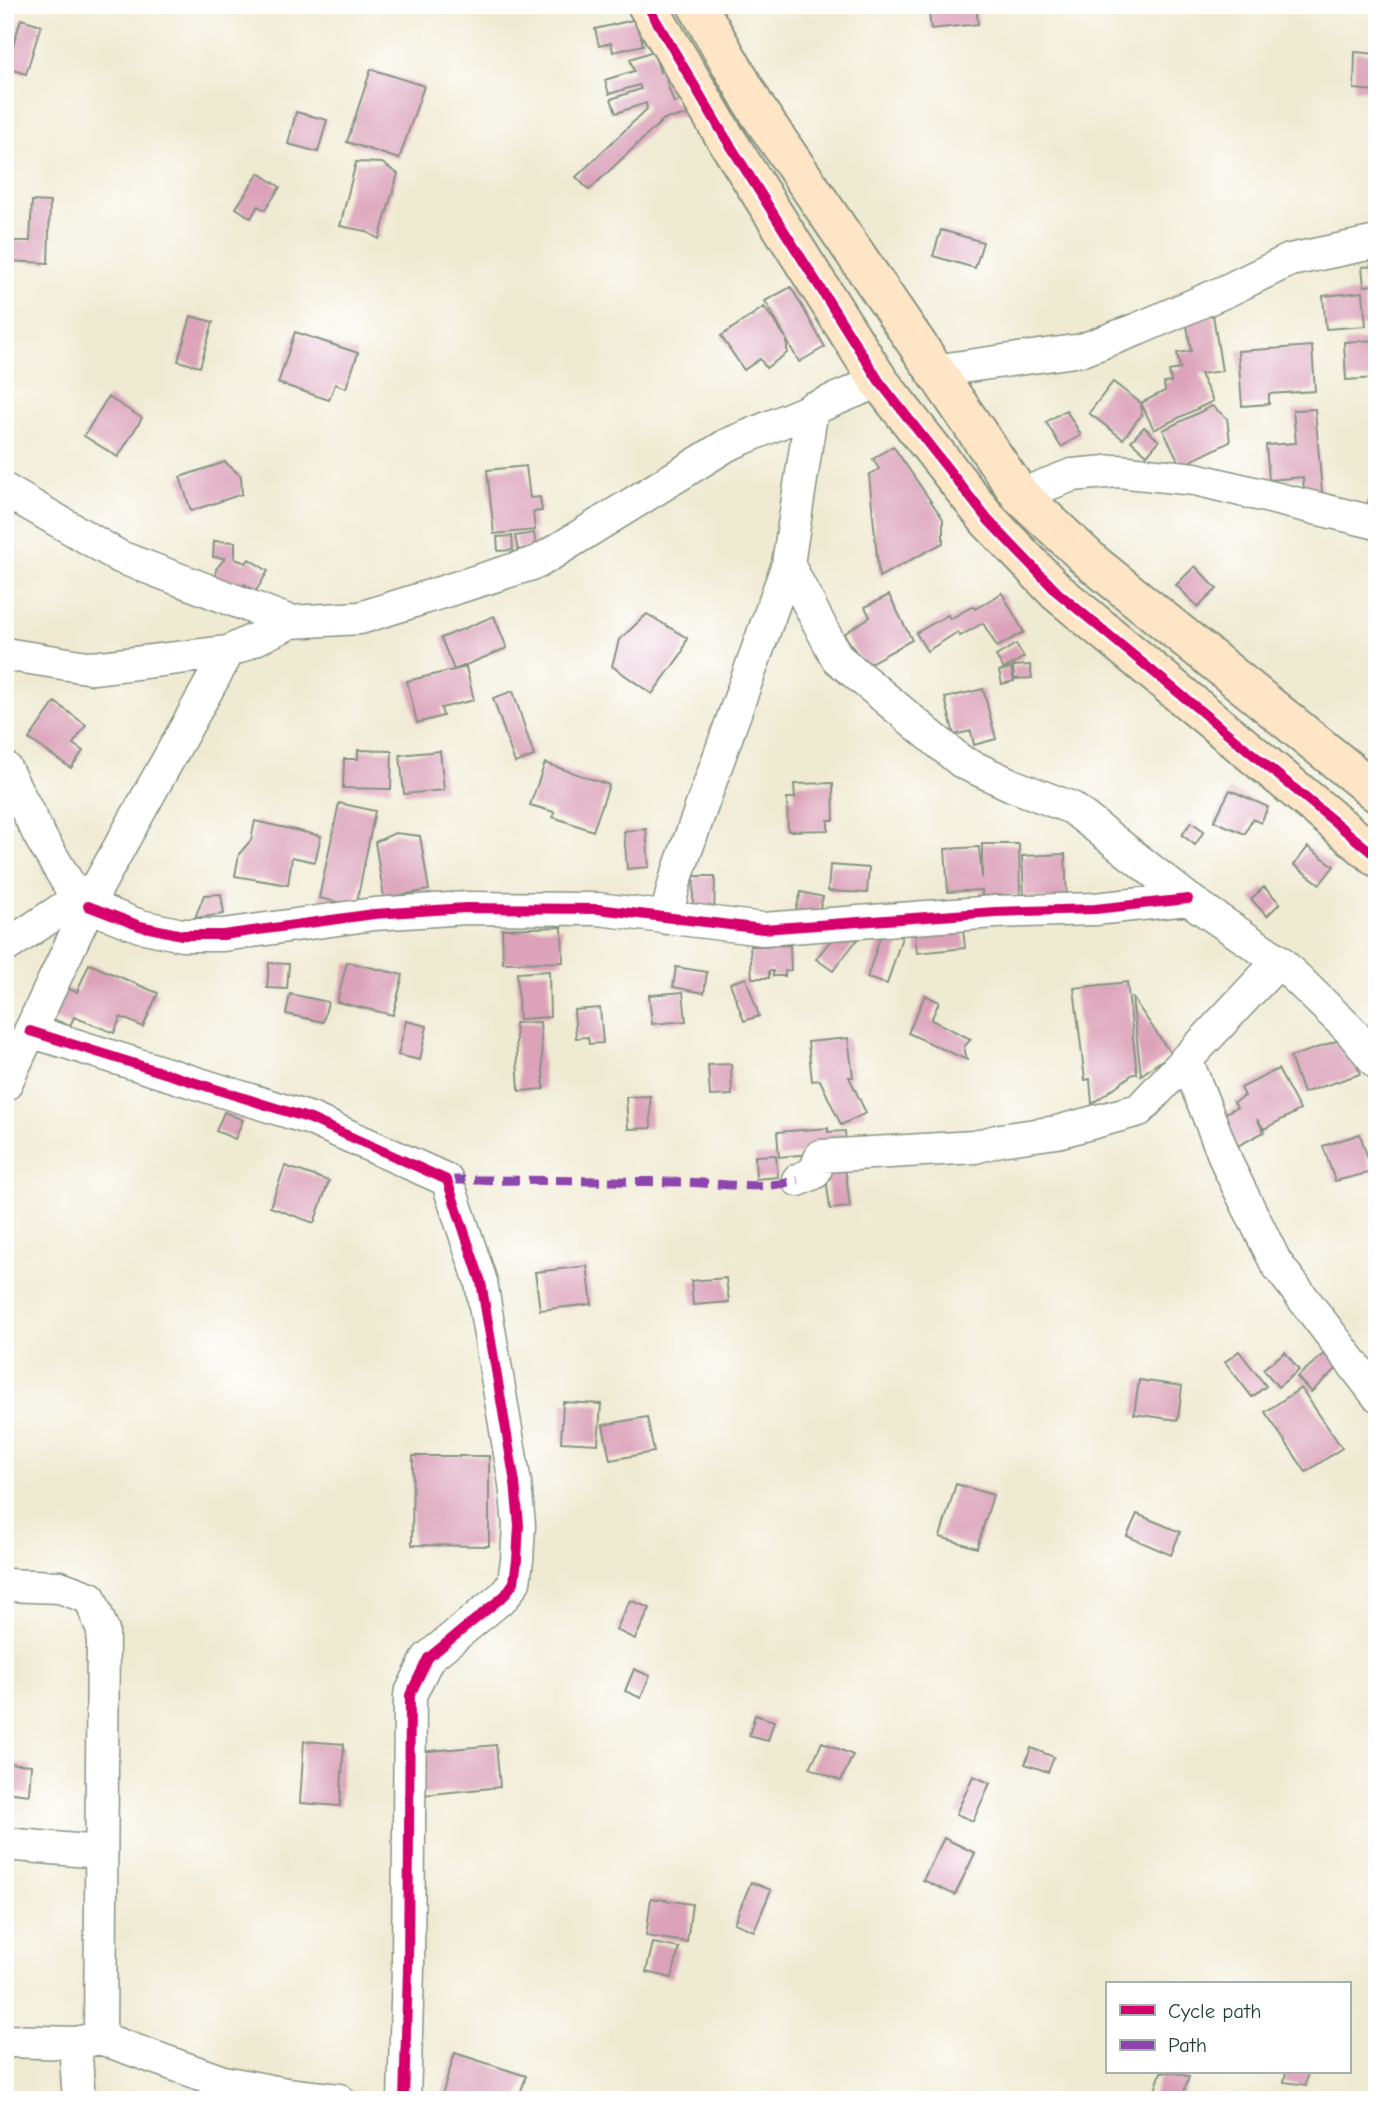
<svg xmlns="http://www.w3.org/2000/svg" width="1382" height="2105" font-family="'Comic Neue',sans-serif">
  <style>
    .building { fill: #dba2b9 }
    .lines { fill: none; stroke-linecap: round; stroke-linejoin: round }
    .street-casing { stroke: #879483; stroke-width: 35 }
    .secondary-casing { stroke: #879483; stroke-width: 42 }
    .street { stroke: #fff; stroke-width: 32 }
    .secondary { stroke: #fde5c5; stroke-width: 38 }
    .quiet { stroke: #8e44ad; stroke-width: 9; stroke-dasharray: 18 9; stroke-linecap: butt }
    .cycleway-casing { stroke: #fff; stroke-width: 15 }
    .cycleway { stroke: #d6006c; stroke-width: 10 }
  </style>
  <rect width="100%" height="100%" fill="#fff"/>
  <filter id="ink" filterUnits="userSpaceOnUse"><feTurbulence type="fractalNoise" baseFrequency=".0143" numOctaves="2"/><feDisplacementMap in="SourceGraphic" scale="14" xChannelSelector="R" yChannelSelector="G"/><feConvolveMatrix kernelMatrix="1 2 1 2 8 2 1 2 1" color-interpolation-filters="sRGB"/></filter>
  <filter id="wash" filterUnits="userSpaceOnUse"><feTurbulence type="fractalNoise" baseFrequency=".00686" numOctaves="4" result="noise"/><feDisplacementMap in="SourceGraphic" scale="28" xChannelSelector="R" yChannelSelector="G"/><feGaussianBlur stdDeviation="1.57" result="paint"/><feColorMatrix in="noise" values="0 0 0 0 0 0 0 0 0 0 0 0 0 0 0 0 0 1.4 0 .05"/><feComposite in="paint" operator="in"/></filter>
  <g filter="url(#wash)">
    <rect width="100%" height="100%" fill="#efead2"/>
    <g id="blocks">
      <path class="building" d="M928,5H976L978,24L931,29Z
        M21,19L41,25L26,74L6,68Z
        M637,19L643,45L613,52L611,43L599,46L595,29Z
        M653,51L660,72L668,63L673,77L666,80L674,103L685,99L690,115L664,119L589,190L576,177L647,109L646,103L616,113L611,99L641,89L639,85L609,94L605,80L634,71L630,59Z
        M1355,52L1377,54L1375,91L1354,89Z
        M371,69L424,86L399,159L347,142Z
        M296,112L327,120L318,152L288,144Z
        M356,162L382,163L398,174L379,239L365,231L340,226Z
        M259,173L280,187L265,210L258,206L251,218L236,208Z
        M32,201L50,202L48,263L5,261V241H30Z
        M941,230L983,242L975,268L933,256Z
        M1377,266V285L1364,286L1362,267Z
        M791,287L825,347L799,362L787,341V353L766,368L760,359L744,370L721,336L764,307L786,338L765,301Z
        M1363,292L1366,326L1326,329L1323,296Z
        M1213,315L1222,371L1200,374L1213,401L1154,430L1141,403L1142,414L1123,439L1089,413L1113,382L1141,403L1165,391L1164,383L1171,382L1169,371L1180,369L1177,353L1191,351L1186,319Z
        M191,316L213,322L200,367L178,361Z
        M295,332L358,353L346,388L335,384L329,400L278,383Z
        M1377,340V378L1346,380L1344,342Z
        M1312,346L1315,391L1269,394V404L1242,406L1238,351Z
        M108,397L142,418L118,457L84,436Z
        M1212,406L1227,418L1230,442L1181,466L1163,430Z
        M1315,409L1322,492L1304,493L1303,477L1269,480L1266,445L1296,443L1293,410Z
        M1066,410L1081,435L1061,447L1046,422Z
        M1144,427L1159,441L1147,455L1131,441Z
        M893,446L943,519V543L879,577L869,475L879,469L873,459Z
        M225,462L241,476L242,494L191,511L180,477Z
        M526,466L530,498L540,497L542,511L533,512L535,530L494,534L487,470Z
        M1377,476V504L1368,502Z
        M534,533L536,547L518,550L515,536Z
        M512,536L513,550L498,551L497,537Z
        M214,541L235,542V559L246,563L249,559L268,571L256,591L244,584L243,592H216V569L225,558L213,557Z
        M1195,566L1217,589L1198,607L1176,585Z
        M1002,593L1024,632L997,647L983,623L960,636L958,632L927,651L916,633L948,615L950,619L973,606L975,609Z
        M889,595L912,640L865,666L844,634L870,617L865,607Z
        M647,614L687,638L682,653L652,694L612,666L619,640Z
        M494,616L507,648L454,670L441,638Z
        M1016,644L1024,657L1004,669L996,656Z
        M1030,665L1032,678L1014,679L1013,666Z
        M466,667L474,700L441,708L443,716L417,723L407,681Z
        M1011,668L1014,681L1002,684L999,671Z
        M983,689L996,739L974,745L971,731L954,735L945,698Z
        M513,691L534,756L515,763L493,698Z
        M55,702L86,725L73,744L83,751L71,768L29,739Z
        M358,750L392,751L391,789L343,788L344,759H358Z
        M440,751L444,790L404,794L400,755Z
        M545,763L609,785L593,831L553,817L554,812L530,805Z
        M833,783L834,820H828V830L788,831L787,798H795L794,784Z
        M1230,790L1268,807L1261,823L1252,819L1245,834L1214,821Z
        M339,803L375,811L356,906L319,898Z
        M255,821L321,836L315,862L292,857L288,885L235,876L239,854L251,840Z
        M1191,822L1204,831L1195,845L1182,835Z
        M646,829L649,867L627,869L624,831Z
        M395,833L420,836L429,890L384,898L375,842Z
        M982,844H1019L1020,895L982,896V890L948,892L945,849L979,847L982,879Z
        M1308,847L1334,866L1320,884L1294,865Z
        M1065,854L1067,901L1024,896L1022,856Z
        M830,865L869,868L867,893L828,891Z
        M694,876H715L714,920L692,919Z
        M1264,887L1280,903L1267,916L1251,899Z
        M801,892L823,897L817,918L795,913Z
        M221,894L224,914L195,918L204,895Z
        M962,918L965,948L917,953L914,922Z
        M844,923L860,936L833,971L816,959Z
        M562,927L563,962L503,963L502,929Z
        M882,931L902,937L887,984L867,978Z
        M790,945L791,970L785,971V976H773V971H769V978H752L750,946Z
        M347,962L403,975L393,1015L337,1002Z
        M269,963L289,964L287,989L267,988Z
        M89,964L158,993L143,1027L121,1017L114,1033L74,1017L70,1026L50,1018L63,987L77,992Z
        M676,967L707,972L704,993L673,987Z
        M549,971L550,1017L519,1019L517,973Z
        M746,978L759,1016L744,1021L730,983Z
        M1127,982L1137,1074H1133L1092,1104L1090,1079L1085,1080L1074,988Z
        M683,992L686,1021L652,1024L649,995Z
        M290,994L328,1002L323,1022L286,1014Z
        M925,995L939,1002L931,1020L971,1039L964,1047L967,1060L908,1033Z
        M1132,997L1171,1054L1141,1075Z
        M600,1008L603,1043L589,1044L588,1037L576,1038L574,1010Z
        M406,1021L427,1026L420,1060L398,1055Z
        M540,1022L544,1089L519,1091L515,1023Z
        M1348,1037L1360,1074L1303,1093L1290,1057Z
        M848,1038L853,1077H849L866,1113L841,1125L820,1080L812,1081L808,1042Z
        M731,1064L732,1095L710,1096L708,1065Z
        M1278,1069L1300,1110L1264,1129L1257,1119L1264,1132L1234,1148L1218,1117L1237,1107L1234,1102L1245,1096L1241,1088Z
        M650,1096L651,1128L628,1129L626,1097Z
        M224,1112L243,1120L235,1139L216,1131Z
        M828,1128V1132L845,1131L846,1147L830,1152L779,1157L777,1132Z
        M1360,1134L1372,1172L1335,1181L1323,1146Z
        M776,1155L778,1177L756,1179L755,1156Z
        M844,1158L850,1207L830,1209L824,1160Z
        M285,1166L329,1181L314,1223L270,1207Z
        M587,1266L592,1304L540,1310L535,1272Z
        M726,1278L729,1302L693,1305L691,1281Z
        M1328,1350L1342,1364L1311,1392L1297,1377Z
        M1239,1351L1266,1386L1252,1397L1225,1362Z
        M1285,1352L1299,1370L1278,1387L1263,1369Z
        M1139,1380L1182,1386L1178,1420L1134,1414Z
        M1301,1388L1342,1448L1306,1472L1265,1412Z
        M563,1402L601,1404L598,1444L561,1442Z
        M647,1417L654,1452L610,1460L603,1425Z
        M413,1456H489V1546L412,1545Z
        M956,1484L993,1495L977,1548L940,1537Z
        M1137,1514L1180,1532L1171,1555L1127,1536Z
        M630,1600L650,1608L635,1639L616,1630Z
        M634,1669L650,1676L641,1698L625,1691Z
        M755,1715L774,1721L768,1741L749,1736Z
        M304,1741L344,1744L340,1806L300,1803Z
        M822,1742L853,1755L841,1781L810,1768Z
        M496,1745L500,1787L423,1795L419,1752Z
        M1031,1748L1054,1757L1048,1772L1025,1764Z
        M5,1763L31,1765L29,1795L5,1792Z
        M973,1776L990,1783L973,1821L956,1814Z
        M944,1838L975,1853L955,1895L923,1880Z
        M751,1882L771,1890L754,1931L734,1923Z
        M651,1898L692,1904L687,1942L646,1936Z
        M653,1943L679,1948L672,1978L646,1972Z
        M455,2053L526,2076L518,2100H447L441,2098Z
        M1161,2072H1173L1189,2077L1181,2100H1152Z
        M1286,2072H1308L1306,2085L1284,2082Z"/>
    </g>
  </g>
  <g filter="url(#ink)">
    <use href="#blocks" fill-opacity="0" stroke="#879483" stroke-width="2"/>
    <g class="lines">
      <g class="street-casing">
        <path id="street" d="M933,371L1082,350L1138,329L1226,291L1290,260L1377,242
          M5,490L120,557L291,622
          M1020,495L1072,475L1118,471L1195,479L1377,523
          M788,564L837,658L962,762L1014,786L1072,808L1188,899L1279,961L1350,1030L1377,1063
          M5,654L93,668L228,652L291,622L360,618L538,562L727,445L879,381
          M5,768L42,840L77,898
          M88,906L140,926L182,935H223L374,914L466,908L598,909L763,929L995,912L1095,909L1188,899
          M666,918L675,881L788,564L812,408
          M5,947L95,887
          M30,1031L311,1119L447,1180L481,1282L515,1483L519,1525L517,1560L514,1582L505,1595L428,1658L410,1695L408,1969L404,2100
          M1186,1059L1229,1168L1276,1263L1377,1395
          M5,1085L99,884L228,652
          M798,1180L814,1173L821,1156L975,1147L1000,1140L1057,1132L1139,1110L1279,961
          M5,1585L60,1587L90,1598L103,1631L100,2038
          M5,1844L100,1852
          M5,2041L75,2043L100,2038L223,2082L286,2094L339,2100
          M75,2043L79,2100"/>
      </g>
      <g class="secondary-casing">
        <path id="secondary" d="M647,5L723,134L879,381L988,520L1057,592L1377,857
          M697,5L757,110L1020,495L1094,564L1377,793"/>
      </g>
      <use href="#street" class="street"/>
      <use href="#secondary" class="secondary"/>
      <path class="quiet" d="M447,1180C525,1180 603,1181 681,1182C720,1183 761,1191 798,1180"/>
      <g class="cycleway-casing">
        <path id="cycleway" d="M647,5L723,134L879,381L988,520L1057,592L1377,857
          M88,906L140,926L182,935H223L374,914L466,908L598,909L763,929L995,912L1095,909L1188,899
          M30,1031L311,1119L447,1180L481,1282L515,1483L519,1525L517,1560L514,1582L505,1595L428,1658L410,1695L408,1969L404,2100"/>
      </g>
      <use href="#cycleway" class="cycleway"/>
    </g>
  </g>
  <rect width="1382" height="2105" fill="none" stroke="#fff" stroke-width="28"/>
  <rect x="1106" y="1982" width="245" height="91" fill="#ffffff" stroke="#a5b1ae" stroke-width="2"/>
  <rect x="1120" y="2005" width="35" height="10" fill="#d6006c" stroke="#a5b1ae" stroke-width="2"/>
  <text x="1168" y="2018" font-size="21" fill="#1f3d34">Cycle path</text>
  <rect x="1120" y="2040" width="35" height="10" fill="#8e44ad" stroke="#a5b1ae" stroke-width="2"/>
  <text x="1168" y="2052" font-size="21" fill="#1f3d34">Path</text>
</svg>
